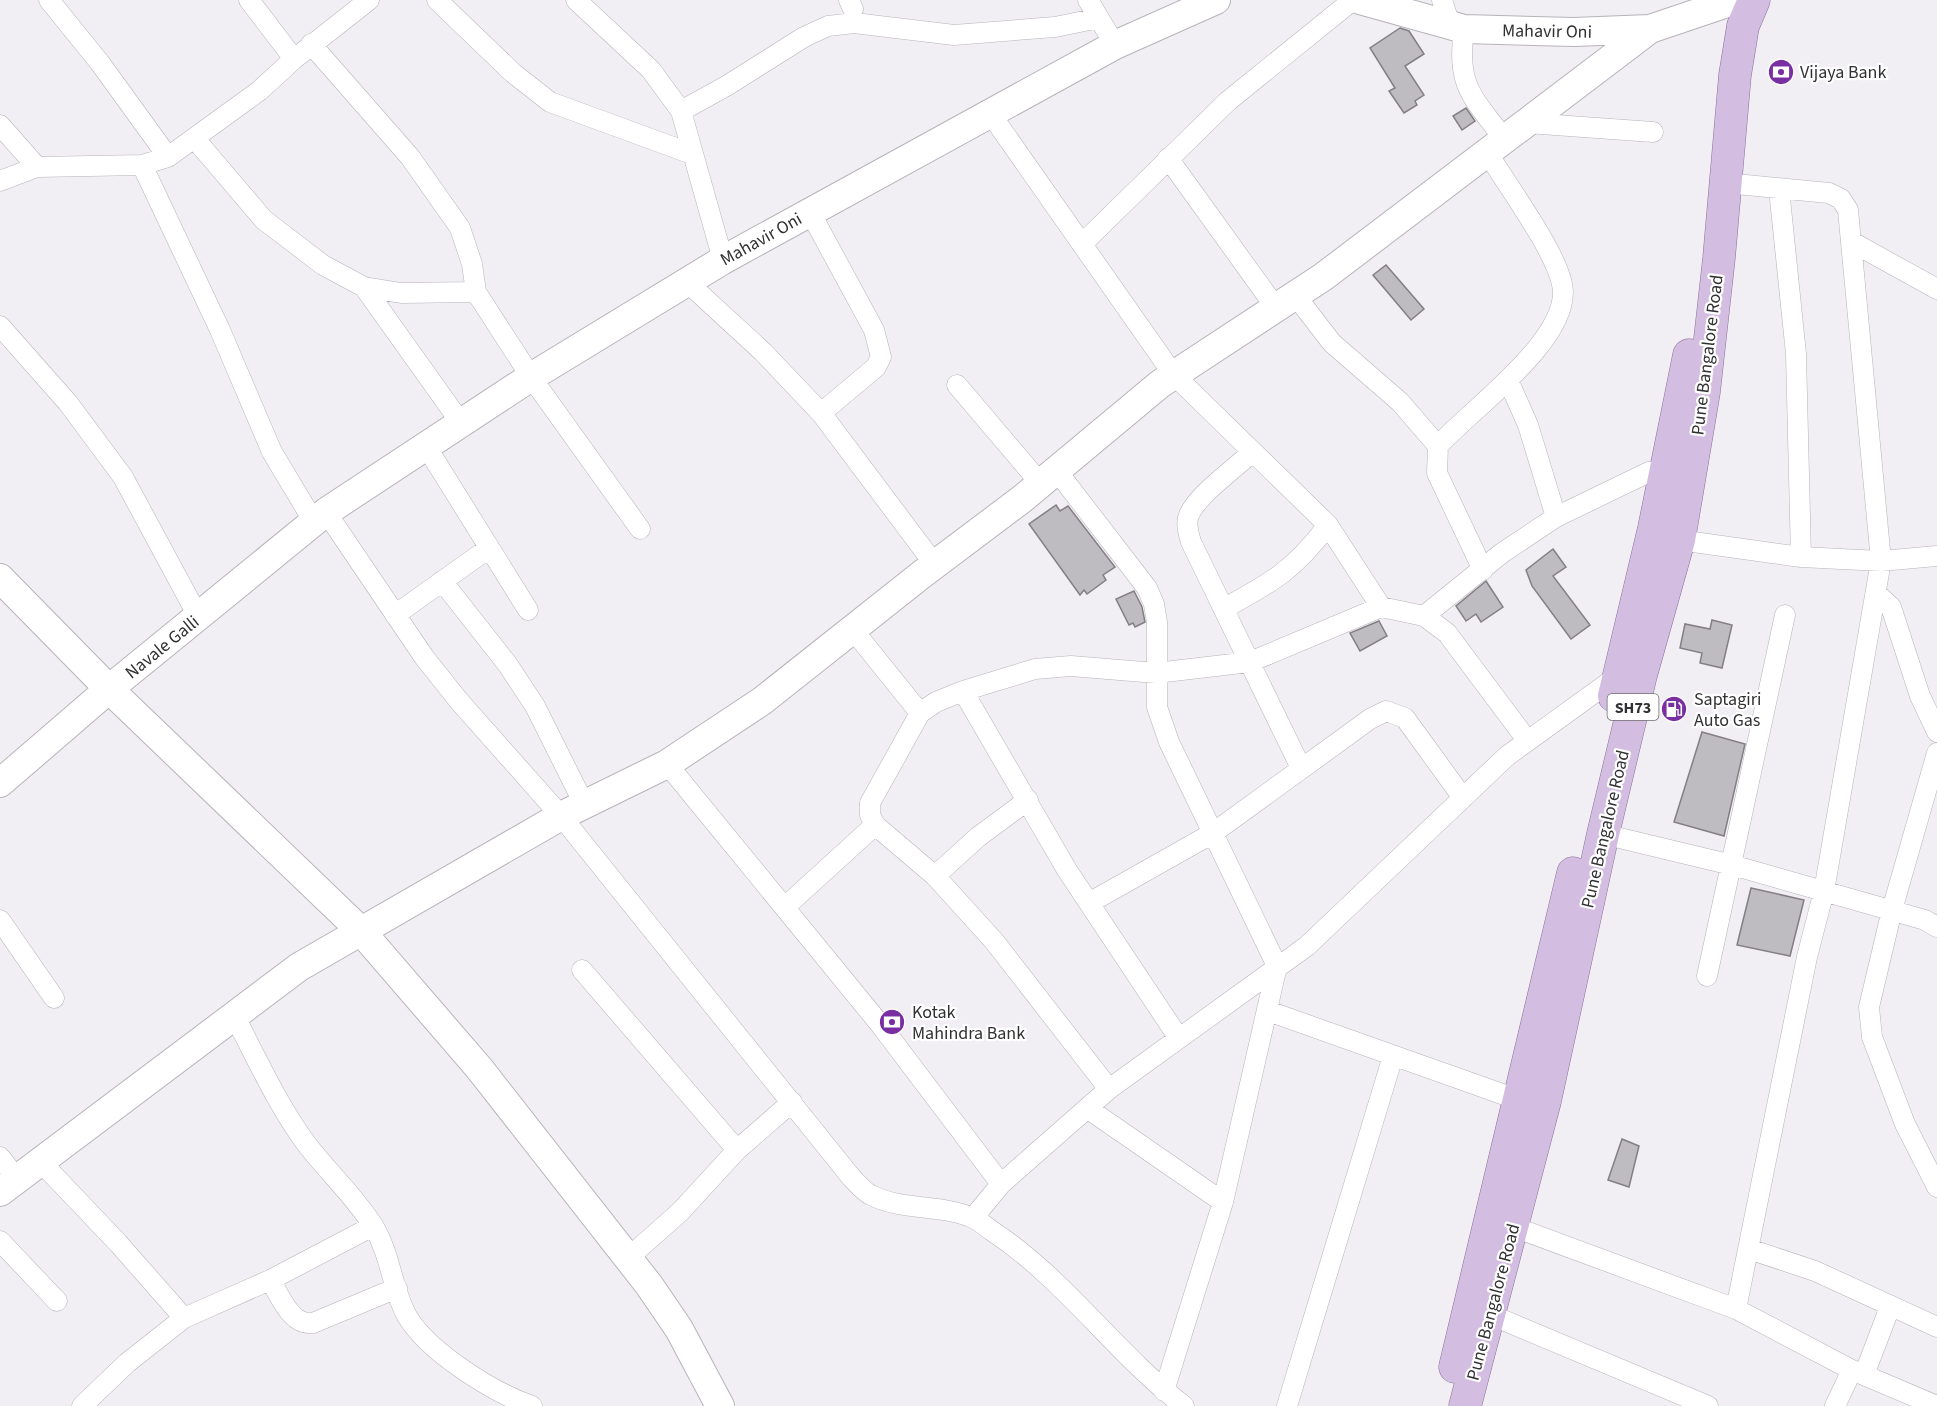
<svg xmlns="http://www.w3.org/2000/svg" width="1937" height="1406" font-family="'Source Sans 3',sans-serif">
  <style>
    .building { fill: #bebbc1; stroke: #837f85; stroke-width: 1.5 }
    .lines { fill: none; stroke-linecap: round; stroke-linejoin: round }
    .street-casing { stroke: #b7b3b9; stroke-width: 21 }
    .secondary-casing { stroke: #b7b3b9; stroke-width: 30 }
    .primary-casing { stroke: #877098; stroke-width: 33 }
    .street { stroke: #fff; stroke-width: 20 }
    .secondary { stroke: #fff; stroke-width: 28 }
    .primary { stroke: #d3bee2; stroke-width: 32 }
    .labels { text-anchor: middle; stroke-width: 4.5; stroke-linejoin: round; paint-order: stroke }
    .shield { fill: #fff; stroke: #6f6e70; stroke-width: 1.5 }
    .shield-label { font-size: 16px; font-weight: bold; fill: #313032 }
    .street-label { font-size: 18px; fill: #313032; stroke: #fff }
    .poi-label { font-size: 18px; fill: #313032; stroke: #fff; text-anchor: start }
  </style>
  <rect width="100%" height="100%" fill="#f1eef4"/>
  <path class="building" d="M1400,28L1409,31L1424,54L1405,66L1424,95L1415,101L1417,105L1404,113L1389,91L1395,88L1370,48Z
    M1466,108L1475,121L1462,130L1453,116Z
    M1386,265L1424,309L1411,320L1373,275Z
    M1056,505L1060,511L1068,506L1115,567L1103,575L1106,580L1087,594L1084,590L1080,595L1029,524Z
    M1553,549L1566,567L1553,576L1590,625L1571,639L1532,586L1526,570Z
    M1486,581L1503,607L1481,622L1476,614L1466,621L1456,606Z
    M1134,591L1142,607L1145,622L1135,627L1133,623L1129,625L1116,599Z
    M1712,620L1732,625L1722,668L1700,663L1702,653L1680,648L1685,624L1710,629Z
    M1379,621L1387,636L1360,651L1350,633Z
    M1702,732L1745,744L1724,836L1674,822Z
    M1751,888L1804,900L1790,956L1737,945Z
    M1622,1139L1639,1146L1629,1187L1608,1180Z"/>
  <g class="lines">
    <g class="street-casing">
      <path id="street" d="M49,0L100,63L168,157
        M249,0L294,59
        M437,0L513,73L550,102L692,154
        M576,0L651,70L681,111L723,260
        M849,0L853,9
        M1088,0L1115,45
        M1442,0L1450,25
        M1464,29C1456,86 1472,96 1504,139
        M311,44L410,157L460,228L472,264L476,292L531,377L640,529
        M681,111L728,85L804,37L828,26L854,23L954,35L1055,27L1099,18
        M990,113L1173,374L1328,525L1381,607
        M1527,123L1653,132
        M0,125L37,167
        M195,139L264,220L323,265L364,287L401,293L476,292
        M1168,158L1276,308
        M142,165L220,330L272,452L314,522
        M0,181L37,167L142,165L168,157L259,91L294,59L369,0
        M1725,183L1829,193L1841,199L1848,210L1881,561L1824,891L1807,957L1736,1309
        M1779,189L1796,354L1801,557
        M810,212L874,330L881,357L876,367L821,413
        M1852,242L1937,289
        M1082,244L1228,101L1353,0
        M687,282L763,352L821,413L935,565
        M364,287L461,423
        M1295,295L1332,343L1400,402L1438,446
        M0,326L68,403L123,477L199,618
        M1508,380L1528,425L1556,517
        M957,385L1041,484
        M426,446L528,610
        M1252,452C1236,468 1197,495 1189,515C1185,524 1189,534 1191,542L1301,768
        M1057,471L1147,588L1154,604L1157,622V707L1169,742L1277,966L1223,1202L1164,1391
        M326,512L424,657L459,701L561,816L851,1177C857,1183 864,1192 871,1195C902,1211 941,1204 973,1218C980,1221 986,1227 992,1231C1065,1279 1115,1353 1184,1406
        M1679,540L1801,557L1881,561L1937,556
        M1483,570L1437,473L1438,446C1471,409 1574,337 1562,284C1555,250 1507,185 1487,152
        M442,581L508,665L535,706L584,804
        M1876,593L1891,607L1920,696L1937,732
        M1225,608C1274,581 1294,570 1328,525
        M395,615L489,548
        M1424,616L1502,553L1556,517L1649,472L1666,470
        M853,630L920,713
        M963,691L1035,669L1071,666L1156,673L1250,662L1381,607L1424,616L1447,633L1527,740
        M1937,753L1892,910L1869,1007L1872,1037L1905,1124L1937,1187
        M667,764L879,1023L1001,1184
        M1603,834L1732,865L1925,920L1937,927
        M935,876L978,837L1028,800
        M1089,903L1213,833L1370,719L1386,711L1405,718L1463,798
        M785,907L875,825
        M0,920L54,998
        M582,970L737,1150
        M1707,976L1785,615
        M1268,1011L1519,1100
        M234,1015C257,1059 278,1106 308,1146C329,1173 356,1198 374,1227C391,1256 392,1289 407,1316C428,1352 494,1393 532,1406
        M1109,1089L994,941L935,876L875,825L870,815V803L920,713L936,702L963,691L1067,870L1178,1037
        M1087,1108L1223,1202
        M0,1157L17,1179
        M40,1161L118,1243L184,1318
        M973,1218L1001,1184L1109,1089L1307,946L1507,756L1619,675
        M1514,1227L1736,1309L1852,1370L1937,1406
        M0,1241L57,1301
        M1749,1249L1815,1271L1937,1327
        M628,1258L680,1212L737,1150L792,1102
        M270,1280C281,1297 291,1326 313,1323L397,1288
        M1491,1315L1708,1406
        M1864,1375L1890,1307
        M82,1406L127,1363L184,1318L270,1280L373,1226
        M1287,1406L1393,1056
        M1835,1406L1852,1370"/>
    </g>
    <g class="secondary-casing">
      <path id="secondary" d="M1360,0L1464,29L1574,32L1650,29L1733,1
        M0,578L109,689L360,930L479,1068L649,1285L679,1329L720,1406
        M0,783L109,689L326,512L531,377L723,260L1115,45L1216,0
        M0,1192L299,967L561,816L667,764L762,701L921,575L1022,499L1160,384L1323,277L1650,29"/>
    </g>
    <g class="primary-casing">
      <path id="primary" d="M1614,696L1654,528L1689,355
        M1455,1367L1573,873
        M1465,1406L1545,1101L1603,834L1641,675L1679,540L1704,392L1719,258L1735,75L1743,26L1754,0"/>
    </g>
    <use href="#street" class="street"/>
    <use href="#secondary" class="secondary"/>
    <use href="#primary" class="primary"/>
  </g>
  <defs>
    <g id="bank-disc" transform="scale(1.35)"><circle r="9.5" fill="#792fa2" stroke="#fff"/><path d="M-6-4H6V4H-6ZM0-2.3a2.3 2.3 0 1 0 0 4.6a2.3 2.3 0 1 0 0-4.6Z" fill="#fff"/></g>
    <g id="fuel-disc" transform="scale(1.35)"><circle r="9.5" fill="#792fa2" stroke="#fff"/><path d="M-5.5-6h7V0h2V4h1.3V-2.5L3-4.5l.8-.8L6-3V5H2.5V1h-1V6h-7ZM-4.2-4.7v3.2H.2V-4.7Z" fill="#fff"/></g>
  </defs>
  <g fill-rule="evenodd">
    <use href="#bank-disc" x="1781" y="72"/>
    <use href="#fuel-disc" x="1674" y="709"/>
    <use href="#bank-disc" x="892" y="1022"/>
  </g>
  <g class="labels">
    <rect class="shield" x="1607.5" y="694" width="51" height="26" rx="4.5"/>
    <g class="shield-label">
      <text x="1633" y="713">SH73</text>
    </g>
    <g class="street-label">
      <text transform="translate(1547 31) rotate(1)" y="6">Mahavir Oni</text>
      <text transform="translate(761 239) rotate(-29)" y="6">Mahavir Oni</text>
      <text transform="translate(1707 355) rotate(-83)" y="6">Pune Bangalore Road</text>
      <text transform="translate(162 647) rotate(-39)" y="6">Navale Galli</text>
      <text transform="translate(1605 829) rotate(-77)" y="6">Pune Bangalore Road</text>
      <text transform="translate(1493 1302) rotate(-75)" y="6">Pune Bangalore Road</text>
    </g>
    <g class="poi-label">
      <text x="1800" y="78">Vijaya Bank</text>
      <text x="1694" y="705">Saptagiri<tspan x="1694" dy="21">Auto Gas</tspan></text>
      <text x="912" y="1018">Kotak<tspan x="912" dy="21">Mahindra Bank</tspan></text>
    </g>
  </g>
</svg>
